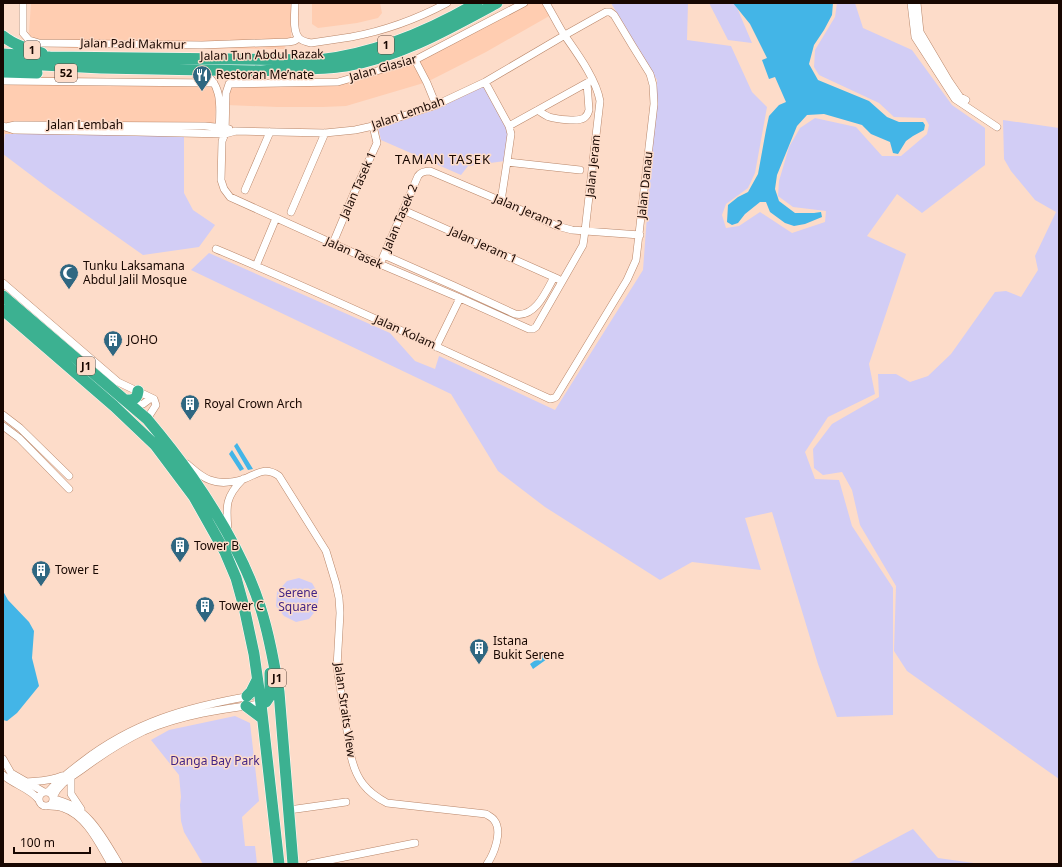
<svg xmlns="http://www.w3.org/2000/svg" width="1062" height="867" font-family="'Noto Sans',sans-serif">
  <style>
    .built { fill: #ffcdb1 }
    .green { fill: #d2cdf5 }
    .water { fill: #43b5e7 }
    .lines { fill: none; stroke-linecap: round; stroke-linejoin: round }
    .minor-casing { stroke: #b98669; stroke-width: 8 }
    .highway-casing { stroke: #fff; stroke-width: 12 }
    .minor { stroke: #fff; stroke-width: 7 }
    .highway { stroke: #3cb191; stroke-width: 11 }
    .labels { text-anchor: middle; stroke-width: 3; stroke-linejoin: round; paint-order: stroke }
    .shield { fill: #fddcc9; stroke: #5d473d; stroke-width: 1 }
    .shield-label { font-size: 11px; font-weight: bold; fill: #180701 }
    .street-label { font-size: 12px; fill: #180701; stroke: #fddcc9 }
    .poi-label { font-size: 12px; fill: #180701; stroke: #fddcc9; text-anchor: start }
    .park-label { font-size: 12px; fill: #422486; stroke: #fddcc9 }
    .neighbourhood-label { font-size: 13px; letter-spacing: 1px; fill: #180701; stroke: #fddcc9 }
  </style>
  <rect width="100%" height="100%" fill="#fddcc9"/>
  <path class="built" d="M31,3H291V37L284,49L70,48L35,45L29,33Z
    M312,3H380L382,13L378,18L357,23L318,28L312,24Z
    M527,3H544L551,15L486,52L427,82L346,106L323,107H277L227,105L230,86L326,84L418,61Z
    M3,76L218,80L213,138L184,134H5L3,132Z"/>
  <path class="green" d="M611,3H688L687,40L731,46L752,92L767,107L755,173L748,188L726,204L722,215L726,228L739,226L760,212L792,233L825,222L826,211L793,207L778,196L779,181L789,147L800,128L815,118L856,127L882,156H901L927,134L929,125L925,118L894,117L879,103L819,75L814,67L815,50L835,17L837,3H855L863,28L912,50L952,105L985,128V165L922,213L897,194L867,236L906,254L869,364L875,394L828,417L805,452L815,479L839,480L852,526L893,588V715L837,717L818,664L772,512L745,518L761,570L692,562L660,580L545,507L498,471L451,394L191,270L209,253L390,333L415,361L435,369L439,356L555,410L643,270L657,80Z
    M709,3H735L752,43L728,40Z
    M483,86L508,128L505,161L468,166L461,175L381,140L378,127L435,110Z
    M1003,120L1059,128V779L907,671L894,651L896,586L860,525L852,490L842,472L823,475L814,468L813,449L832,424L879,397L878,374H896L910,382L928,376L951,354L995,292L1006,291L1021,297L1038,270L1035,256L1056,212L1035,200L1011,171L1004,159Z
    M5,134H184V193L193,210L215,225L199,247L143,255L48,188L3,154Z
    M299,578L312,583L319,595L317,609L309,619L296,622L284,616L276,606L277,592L287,581Z
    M235,716L250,723L259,801L242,817L245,846H255L257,864H203L184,832L181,821L180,805L181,797L179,775L151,740L169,730Z
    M913,829L938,858L981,864H847Z"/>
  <path class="water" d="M733,3H833L832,15L824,30L814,45L809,64L818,80L869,101L887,117L899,122H923L925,125L924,130L913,136L906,141L898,154L893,153L890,142L871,134L862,125L824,114L807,115L797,126L777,175L775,189L779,201L795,213H814L821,212L822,217L805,224L794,226L785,223L770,212L766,202H760L745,214L738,223L732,225L727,222L728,205L738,197L748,192L758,174L766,130L769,116L779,105L786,102L775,77L769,79L762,60L767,58L750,24Z
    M237,443L253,469L248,470L234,446Z
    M232,450L244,469L240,471L229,454Z
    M3,591L8,600L29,622L34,631L32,658L39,686L17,713L7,721L3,720Z
    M544,654L547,659L533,669L530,664Z"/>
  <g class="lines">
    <g class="minor-casing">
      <path id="minor" d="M23,3V33L29,40L39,43L202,45L288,42L294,41L299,38
        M295,3C295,12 292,31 299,38C302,41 306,42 311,43C324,41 337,39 351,37C384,31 417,19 447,3
        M911,3L915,37L955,99L997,127
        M917,3L920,32L949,81L960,97L966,100
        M415,60L427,83L436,105
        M200,72C224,81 220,110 219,131
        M251,73L233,80L229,84L226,93L225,134L222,141L221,180L224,189L230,197L356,254L460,298L529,329H533L536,327L575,259L583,245L585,231L600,101C596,78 576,52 563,33C557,23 552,13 546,3
        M3,81L214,83
        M485,82L509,126L511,134L507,162L501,201
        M229,84L338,82L415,60L524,3
        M538,110C541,113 545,115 549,117C556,119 578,122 584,118C587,116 588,114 589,110L587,83
        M3,126L5,127L14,130L136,132L225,134L236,131L325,133L355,130L373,126L436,105L485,82L565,35L606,12H610L614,15L632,45L650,74L653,85L654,104L636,260L627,280L556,397L554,398L550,399C439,348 329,296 216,249
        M509,126L592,80
        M6,127L15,125L205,126L225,128L229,129
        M507,162L580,170
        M245,190L270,132
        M403,210L558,279
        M291,212L325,133
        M333,243L354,193L377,143L373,126
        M384,255L454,286L515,314C535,318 546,292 554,277
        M380,264L418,176C421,172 424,171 430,171L501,201L557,226L572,230L640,235
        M256,266L276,218
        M3,283L118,382L154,399L156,405L147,419
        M436,347L460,298
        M132,406L143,404L151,398
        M3,415L20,428L69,476
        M3,426L19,438L69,489
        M187,464C194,470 201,477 210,480C220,484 234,482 244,479C257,474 265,466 279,476L326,551L336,584L339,598L340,613L337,667L351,756C356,779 366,792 387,803L486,814C489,816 493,818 494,820C503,831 494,854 487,864
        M228,530C226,506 225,497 243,479
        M3,759L11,773L44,792
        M3,775C14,785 30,788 39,800
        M71,776V794L81,809
        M27,782C39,781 51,781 62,776
        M39 799a7 7 0 1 1 14 0a7 7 0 1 1-14 0Z
        M48,792C58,780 70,771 82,762C134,722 187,707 251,696
        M53,797C59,783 72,777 84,768C103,754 123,741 144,731C181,715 222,709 261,704
        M53,799C87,805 103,837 119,864
        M50,806C54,806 59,806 63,808C87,816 99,844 111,864
        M289,810L346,802
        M310,864L415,843"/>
    </g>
    <g class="highway-casing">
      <path id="highway" d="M3,36C14,45 28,49 42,53
        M3,54L50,57L318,60C375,54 427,32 477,3
        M3,63L101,68L261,71C289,69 318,70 346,66C400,57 449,29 497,3
        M3,72L37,73
        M3,296L147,419C163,438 178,457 192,477C220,517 245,560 260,606C269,634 274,663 279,692L293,864
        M3,310L114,406L155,445L194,497L225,552L236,578L244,607L254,654L261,704L279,864
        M126,400C134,400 137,399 138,391
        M247,696L251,692L257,680
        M261,704L266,702L270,696V673
        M246,706L262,718"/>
    </g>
    <use href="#minor" class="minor"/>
    <use href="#highway" class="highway"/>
  </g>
  <defs>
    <g id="restaurant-pin" transform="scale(1)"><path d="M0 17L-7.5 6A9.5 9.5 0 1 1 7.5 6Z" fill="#2f6781" stroke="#fddcc9"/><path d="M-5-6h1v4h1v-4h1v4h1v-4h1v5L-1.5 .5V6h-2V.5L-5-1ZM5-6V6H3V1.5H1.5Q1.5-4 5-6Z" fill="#fff"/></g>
    <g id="mosque-pin" transform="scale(1)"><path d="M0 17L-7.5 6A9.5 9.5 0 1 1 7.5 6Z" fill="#2f6781" stroke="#fddcc9"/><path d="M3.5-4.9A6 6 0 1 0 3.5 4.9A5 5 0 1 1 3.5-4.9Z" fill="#fff"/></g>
    <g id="building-pin" transform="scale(1)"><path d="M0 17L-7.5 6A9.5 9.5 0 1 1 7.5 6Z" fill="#2f6781" stroke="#fddcc9"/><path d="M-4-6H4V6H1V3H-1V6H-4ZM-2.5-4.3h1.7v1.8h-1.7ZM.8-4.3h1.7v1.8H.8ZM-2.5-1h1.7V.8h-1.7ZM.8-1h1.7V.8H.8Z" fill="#fff"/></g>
  </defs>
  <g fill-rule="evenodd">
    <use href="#restaurant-pin" x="202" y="75"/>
    <use href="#mosque-pin" x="69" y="273"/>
    <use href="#building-pin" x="113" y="340"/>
    <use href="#building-pin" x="190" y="404"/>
    <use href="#building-pin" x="180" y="546"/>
    <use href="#building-pin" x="41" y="570"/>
    <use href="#building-pin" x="205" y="606"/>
    <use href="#building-pin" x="479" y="648"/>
  </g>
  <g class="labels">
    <g class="shield">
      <rect x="378" y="36" width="16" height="18" rx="3"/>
      <rect x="24" y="41" width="16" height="18" rx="3"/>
      <rect x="55" y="64" width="22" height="18" rx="3"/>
      <rect x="77" y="357" width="18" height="18" rx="3"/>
      <rect x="268" y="669" width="18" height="18" rx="3"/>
    </g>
    <g class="shield-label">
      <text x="386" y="49">1</text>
      <text x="32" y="54">1</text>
      <text x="66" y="77">52</text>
      <text x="86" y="370">J1</text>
      <text x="277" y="682">J1</text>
    </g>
    <g class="street-label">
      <text transform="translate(133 44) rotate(1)" y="4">Jalan Padi Makmur</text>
      <text transform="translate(262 55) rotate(-1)" y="4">Jalan Tun Abdul Razak</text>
      <text transform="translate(383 68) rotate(-16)" y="4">Jalan Glasiar</text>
      <text transform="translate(408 113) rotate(-19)" y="4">Jalan Lembah</text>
      <text x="85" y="129">Jalan Lembah</text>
      <text transform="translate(593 166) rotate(-84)" y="4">Jalan Jeram</text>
      <text transform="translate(358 185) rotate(-66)" y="4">Jalan Tasek 1</text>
      <text transform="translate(645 185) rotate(-84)" y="4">Jalan Danau</text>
      <text transform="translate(528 212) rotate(23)" y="4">Jalan Jeram 2</text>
      <text transform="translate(400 218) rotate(-67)" y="4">Jalan Tasek 2</text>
      <text transform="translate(483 245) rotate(24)" y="4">Jalan Jeram 1</text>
      <text transform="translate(354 253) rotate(24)" y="4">Jalan Tasek</text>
      <text transform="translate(405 332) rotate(24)" y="4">Jalan Kolam</text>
      <text transform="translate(345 710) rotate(82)" y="4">Jalan Straits View</text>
    </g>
    <g class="poi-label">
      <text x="216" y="79">Restoran Me’nate</text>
      <text x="83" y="270">Tunku Laksamana<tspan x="83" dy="14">Abdul Jalil Mosque</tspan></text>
      <text x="127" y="344">JOHO</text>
      <text x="204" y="408">Royal Crown Arch</text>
      <text x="194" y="550">Tower B</text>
      <text x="55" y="574">Tower E</text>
      <text x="219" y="610">Tower C</text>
      <text x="493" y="645">Istana<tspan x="493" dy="14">Bukit Serene</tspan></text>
    </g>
    <g class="park-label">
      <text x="298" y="597">Serene<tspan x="298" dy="14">Square</tspan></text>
      <text x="215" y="765">Danga Bay Park</text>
    </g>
    <g class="neighbourhood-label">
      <text x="443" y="164">TAMAN TASEK</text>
    </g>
  </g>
  <rect width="1062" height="867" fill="none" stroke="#180701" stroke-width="8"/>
  <path d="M14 847v6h76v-6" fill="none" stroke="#180701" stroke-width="2"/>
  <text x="20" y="847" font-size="12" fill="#180701" stroke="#fddcc9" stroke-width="3" paint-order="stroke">100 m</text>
</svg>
